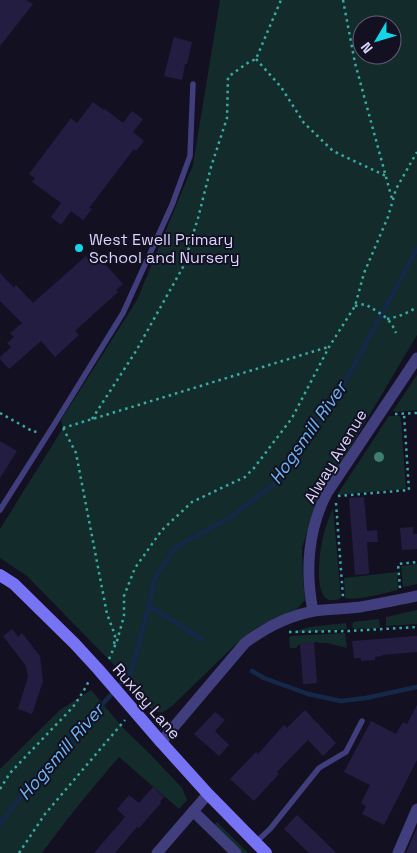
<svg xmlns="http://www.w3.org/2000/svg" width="417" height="853" font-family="'Space Grotesk',sans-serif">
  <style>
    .green { fill: #132c2b; fill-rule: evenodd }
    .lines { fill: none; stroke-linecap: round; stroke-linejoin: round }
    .stream { stroke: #142848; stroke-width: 4.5 }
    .building { fill: #241d42 }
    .path { stroke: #38aca4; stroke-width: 2.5; stroke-dasharray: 2.5 4; stroke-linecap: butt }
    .lane { stroke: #413e7d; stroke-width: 5.5 }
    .street { stroke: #413e7d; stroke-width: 11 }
    .secondary { stroke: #7673f4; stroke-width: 12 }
    .tree { fill: #417d75 }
    .poi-dot { fill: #13d5e9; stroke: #131022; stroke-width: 2 }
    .labels { text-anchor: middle; stroke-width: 4; stroke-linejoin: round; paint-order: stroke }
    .poi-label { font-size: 16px; fill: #d9d4fc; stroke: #131022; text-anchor: start }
    .street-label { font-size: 16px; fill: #d9d4fc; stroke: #131022 }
    .water-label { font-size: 18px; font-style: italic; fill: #6bb5f3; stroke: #131022 }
  </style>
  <rect width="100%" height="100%" fill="#131022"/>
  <path class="green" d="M220,0H417V335L315,507L302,548L303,581L305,600L296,610L276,618L256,628L237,643L172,706C163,712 160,716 150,708L113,664L27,576L0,558V529L63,428L61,420L137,300L193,165ZM362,25H392V55H362Z
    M417,375V410L398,412L393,411Z
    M389,416H400L401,420L406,488L403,489L337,495Z
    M333,508L341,598C307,614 321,540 326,526C328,520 331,514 333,508Z
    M417,564V584L403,587L401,566Z
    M397,572L398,589L397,590C386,593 355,601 345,598L344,578Z
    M417,610V624L386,626V617Z
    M379,619L380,628L355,629L353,628L352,626L353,622Z
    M346,623L347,629L297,633L295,632L296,631L310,627Z
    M345,633L347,648L327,643H319L318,642L300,644L296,648H290L289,638L291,636Z
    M91,690L125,730L150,754L182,788L187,800L179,809L119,757C92,788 66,820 42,853H0V769L60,710Z
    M217,822L248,853H241L214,825Z"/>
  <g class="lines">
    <path class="stream" d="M149,606L203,640
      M252,671L264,678L308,694L341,701L366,698L417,687
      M0,824L23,794L131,672L149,606L155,577L176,547L229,518L274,484L340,391L417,249"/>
  </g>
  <path class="building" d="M0,0H26L33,4L0,46Z
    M174,37L192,42L187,64H185L182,80L164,76Z
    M93,102L104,110L105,109L123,123L132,111L143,119L133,132L144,141L136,151L134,149L89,208L92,209L83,220L71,211L61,225L51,217L61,203L32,182L35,178L29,174L71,118L77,123Z
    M97,255L123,284L116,290L118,292L75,331L79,335L55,357L41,341L9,369L0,359V357L11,347L7,343L14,337L10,333L22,323L0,301V273L14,288L16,285L33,303L86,256L90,261Z
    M0,441L17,451L0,478Z
    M364,497L367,531L377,530L378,542H367L369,574L355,575L349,498Z
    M413,527V534H417V549L402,550L400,528Z
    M12,629L18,637L22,633L40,656L43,681L32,714L18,709L28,677L26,666L3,636Z
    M417,636V652L382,655V656L375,657V660L361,661V658H354L352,641Z
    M314,642L317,683L303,684L300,644Z
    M417,705V760L384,825L362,814L366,806L361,803L370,785L344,772L371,721L396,734L403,722L407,724Z
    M305,710L336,743L323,756L308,740L277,772L279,774L254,801L230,779L256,752L258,754L284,725L287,728Z
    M215,712L225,720L215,731L229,745L219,756L194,734Z
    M153,787L164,797L160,802L161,803L139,828L137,827L115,853H94L125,817L117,809L129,795L139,803Z
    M297,815L318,835L336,853H309L284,829Z
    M417,828V853H406Z"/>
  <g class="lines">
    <path class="path" d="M343,0L355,63L392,199
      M256,59L281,87L304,123L333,151L386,176
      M355,306L365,304C379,313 390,317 396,333
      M387,319C398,317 408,313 417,307
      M0,413L34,432L38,431
      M395,414L417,413
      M92,419L136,351L183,267L198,218L211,167L227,118L228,77L249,62L256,59L281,0
      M63,428L328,347
      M63,428L76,453L107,614L115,635L114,645
      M338,496L409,490L404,414
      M336,503L343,597
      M400,588L398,564L417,562
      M289,632L350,631L417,627
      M109,659L117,641L124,616V596L135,568L162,530L192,502L245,477L254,468L292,418L329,347L355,306L364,273L388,217L396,189L417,152
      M0,789L10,773L73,707L83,692L90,679
      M19,853L45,814L125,720"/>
    <path class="lane" d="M0,510L52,428L123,313L172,205L190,156L193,84
      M255,843L270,829L319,768L346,752L362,721"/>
    <path class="street" d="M313,611C305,571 308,529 327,493L417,358
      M161,742L245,643C266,627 288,616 314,611C329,609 345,609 360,607C379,604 398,600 417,596
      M193,811L236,853
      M157,853L208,794
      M398,853L417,809"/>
    <path class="secondary" d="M0,575L14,584L75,644L98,669L161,742L208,794L266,853"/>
  </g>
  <circle class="tree" cx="379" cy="457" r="5"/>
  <circle class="poi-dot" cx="79" cy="248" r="5"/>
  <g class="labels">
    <g class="poi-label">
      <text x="89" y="245">West Ewell Primary<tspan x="89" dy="18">School and Nursery</tspan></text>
    </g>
    <g class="street-label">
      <text transform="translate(335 456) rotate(-59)" y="6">Alway Avenue</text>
      <text transform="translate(147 701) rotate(49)" y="6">Ruxley Lane</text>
    </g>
    <g class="water-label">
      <text transform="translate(308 433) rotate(-55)" y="6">Hogsmill River</text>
      <text transform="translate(61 752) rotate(-49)" y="6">Hogsmill River</text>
    </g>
  </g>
  <g transform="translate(377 40) rotate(232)"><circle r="24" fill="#131022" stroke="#625e79"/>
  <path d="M0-4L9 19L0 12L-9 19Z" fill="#13d5e9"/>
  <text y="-8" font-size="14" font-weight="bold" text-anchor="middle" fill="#d9d4fc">N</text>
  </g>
</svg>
